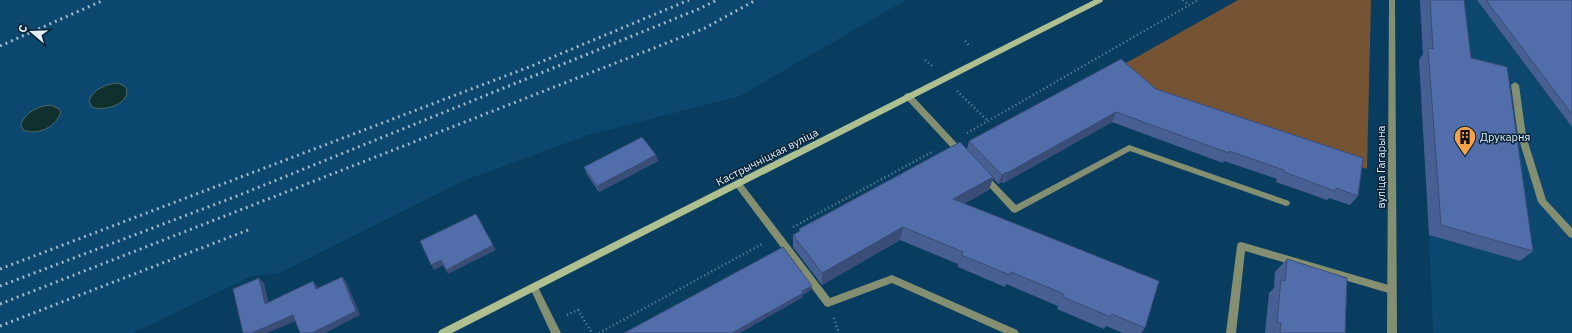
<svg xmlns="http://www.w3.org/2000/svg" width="1572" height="333" font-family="'IBM Plex Sans',sans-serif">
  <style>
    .built { fill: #0b476e }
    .green { fill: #765332 }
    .water { fill: #0f302c; stroke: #4f696a }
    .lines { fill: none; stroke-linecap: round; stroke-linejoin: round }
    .path { stroke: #678aa2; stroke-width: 2.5; stroke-dasharray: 1 3; stroke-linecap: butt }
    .service { fill: #848f71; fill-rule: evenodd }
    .tertiary { fill: #848f71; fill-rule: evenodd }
    .secondary { fill: #aebf90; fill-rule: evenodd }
    .rail { stroke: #9cb5c8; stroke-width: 3; stroke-dasharray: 2 4; stroke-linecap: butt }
    .wall { fill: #475f92 }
    .shaded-wall { fill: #394d77 }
    .building { fill: #526eaa; stroke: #394d77 }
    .labels { text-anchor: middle; stroke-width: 3; stroke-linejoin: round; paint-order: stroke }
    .poi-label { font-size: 11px; fill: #e3effa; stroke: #082336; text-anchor: start }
    .street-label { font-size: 11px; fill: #e3effa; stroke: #082336 }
  </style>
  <rect width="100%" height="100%" fill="#083d5f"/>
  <path class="built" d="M0,0H906L740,96L585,136L463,181L280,273L252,276L133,333H0Z
    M1420,0H1572V333H1433Z"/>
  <path class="green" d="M1238,0H1371L1367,169L1154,97L1119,67Z"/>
  <path class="water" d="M118,83L126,87C132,104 104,112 92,107L89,101C93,89 106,84 118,83Z
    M51,105L59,109L61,112C56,127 38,136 23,130L21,124C26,111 39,106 51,105Z"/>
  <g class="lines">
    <path class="path" d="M1183,0L1189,5
      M965,41L970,46
      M925,60L932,66
      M957,91L988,121
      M967,133L1198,0
      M793,227L934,151
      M567,315L578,310L592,333
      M834,318L839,333
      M599,333L762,244"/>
    <path class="service" d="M1515,82L1519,85L1526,136L1546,200L1572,228V238L1569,237L1538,202L1518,136L1511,85Z
      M908,93L911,94L964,151L965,153L964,155H958L905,98L904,96L905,94Z
      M1129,145L1289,201L1290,203L1289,205L1286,206L1130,151L1015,213L1012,212L980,177L981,175H987L1016,205Z
      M738,181L741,182L830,298L892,275L1017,330L1019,333H1004L892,283L828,307L825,306L735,186L734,184L735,182Z
      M1241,242L1392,286L1395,287L1396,290L1395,293L1392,294L1245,251L1236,333H1226L1237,246L1238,243Z
      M534,284L537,285L561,333H551L530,288L531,285Z"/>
    <path class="tertiary" d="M1389,0H1395L1397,333H1387Z"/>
    <path class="secondary" d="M1094,0H1103L1102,2L452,333H438L440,330Z"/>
    <path class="rail" d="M0,46L104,0
      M0,269L529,67L689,0
      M0,286L237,196L699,9L717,0
      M0,304L705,28L756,0
      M0,326L248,230"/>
  </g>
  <path class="wall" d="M1420,0H1464L1471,58L1533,251L1520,261L1429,235L1419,60L1423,54Z
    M1477,0H1572V127Z
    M1156,89L1358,196L1350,205L1329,198L1327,200L1276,182L1277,179L1224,161L1223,163L1112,122L1004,183L1003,182L998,184L993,178L989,190L964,203L1145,328L1141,333H1123L1106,326L1104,329L1057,309L1058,306L1006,284L1005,287L958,267V264L900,240L822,285L793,247V235L799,232V229L967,149L969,141Z
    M658,161L599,192L586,173L584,167Z
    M1287,259L1345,333H1265L1269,293L1274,288L1275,272Z"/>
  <path class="shaded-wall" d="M1116,112L1112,122L1004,183L1007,173Z
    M656,155L658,161L599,192L597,186Z
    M1006,172L1003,182L998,184L1002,175Z
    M993,177L989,190L950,212L953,199Z
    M903,227L900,240L822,285V273Z
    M493,245L496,250L448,274L446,270Z
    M441,260L444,265L434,270L431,265Z
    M342,277L346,281L360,315L325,333H312Z
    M259,278L264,283L270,308L265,304Z
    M313,281L317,286L320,294L316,289Z
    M812,286L811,290L803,295L802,298L740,333H732Z
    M293,315L298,320L267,333H252Z"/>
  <path class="building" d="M1430,0H1464L1471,58L1507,67L1533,251L1441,225L1428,48L1433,49Z
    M1486,0H1572V114Z
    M1121,59L1156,89L1363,158L1358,196L1336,188L1335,191L1284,172V170L1229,151V153L1116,112L1007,173L1006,172L1002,175L969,141Z
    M642,137L656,155L597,186L584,167Z
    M960,142L993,177L953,199L1159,281L1145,328L1112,314L1111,317L1063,297L1064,294L1011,272L1010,275L961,255L963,252L903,227L822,273L793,235L800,231L799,229Z
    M476,214L493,245L446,270L441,260L431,265L420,241Z
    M783,247L812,286L802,291L803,293L732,333H624Z
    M1287,259L1347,278L1345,333H1280L1281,323L1277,322L1281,280L1285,281Z
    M342,277L356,311L312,333H300L293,315L252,333H243L233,289L259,278L265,304L313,281L316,289Z"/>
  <defs>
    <g id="building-pin" transform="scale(1.15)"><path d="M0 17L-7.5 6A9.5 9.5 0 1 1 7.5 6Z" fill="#f7a248" stroke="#082336"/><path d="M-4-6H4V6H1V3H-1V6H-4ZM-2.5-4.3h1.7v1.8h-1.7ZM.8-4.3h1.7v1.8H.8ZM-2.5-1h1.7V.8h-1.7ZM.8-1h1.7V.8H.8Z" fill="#111"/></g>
  </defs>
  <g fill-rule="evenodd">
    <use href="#building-pin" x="1465" y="137"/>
  </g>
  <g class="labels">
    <g class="poi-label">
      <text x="1480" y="141">Друкарня</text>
    </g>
    <g class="street-label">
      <text transform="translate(767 157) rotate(-27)" y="4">Кастрычніцкая вуліца</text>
      <text transform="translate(1381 167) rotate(-90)" y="4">вуліца Гагарына</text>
    </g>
  </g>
  <g transform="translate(32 32) rotate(289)" stroke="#082336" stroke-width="3" paint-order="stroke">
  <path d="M0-3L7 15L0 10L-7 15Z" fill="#e3effa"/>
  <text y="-6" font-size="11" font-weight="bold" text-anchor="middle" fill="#e3effa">С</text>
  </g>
</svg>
